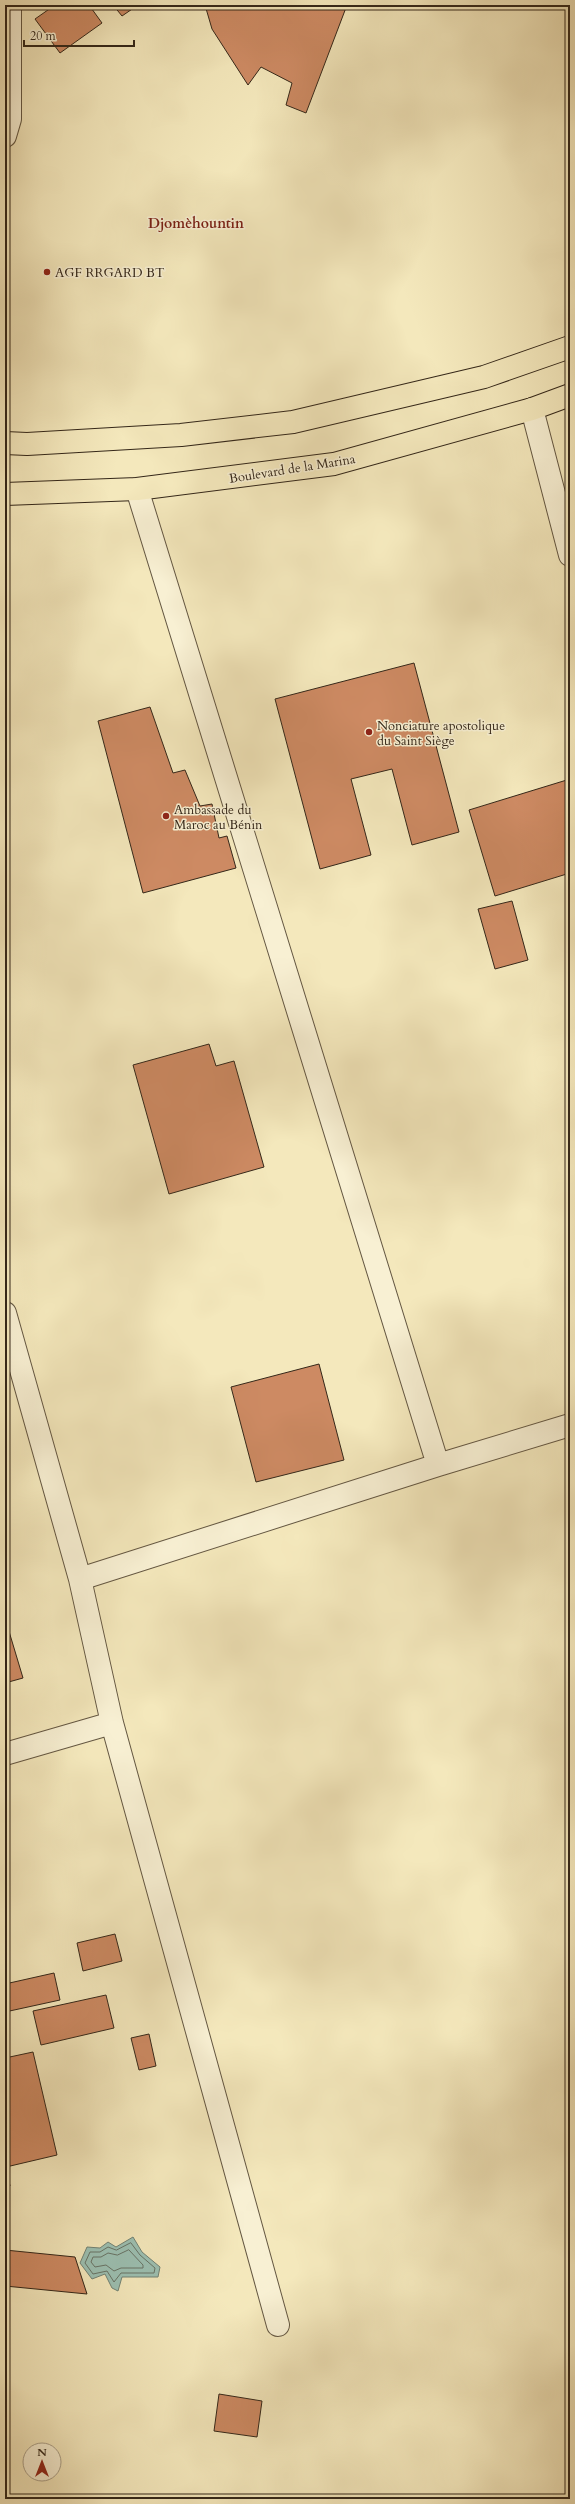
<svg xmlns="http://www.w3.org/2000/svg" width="575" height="2504" font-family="Cardo,serif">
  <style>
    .water { fill: #9cc0b2; stroke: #728375 }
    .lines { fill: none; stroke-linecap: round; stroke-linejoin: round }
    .shore { stroke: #687466; stroke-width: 1 }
    .building { fill: #cd8a63; stroke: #342719 }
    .minor-casing { stroke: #645742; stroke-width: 24 }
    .primary-casing { stroke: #342719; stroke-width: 24 }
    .minor { stroke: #f8f0d3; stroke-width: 22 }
    .primary { stroke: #f4e8bc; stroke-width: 22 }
    .poi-dot { fill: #8f2418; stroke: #f8f0d3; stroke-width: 1.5 }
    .labels { text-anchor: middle; stroke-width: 3; stroke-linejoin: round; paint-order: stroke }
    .poi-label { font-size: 13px; fill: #342719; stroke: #f8f0d3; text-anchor: start }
    .street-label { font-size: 13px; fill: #342719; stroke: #f8f0d3 }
    .neighbourhood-label { font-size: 14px; font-weight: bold; fill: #7a1f14; stroke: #f8f0d3 }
  </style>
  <rect width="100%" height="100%" fill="#f4e8bc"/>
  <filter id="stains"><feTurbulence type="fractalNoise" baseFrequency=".005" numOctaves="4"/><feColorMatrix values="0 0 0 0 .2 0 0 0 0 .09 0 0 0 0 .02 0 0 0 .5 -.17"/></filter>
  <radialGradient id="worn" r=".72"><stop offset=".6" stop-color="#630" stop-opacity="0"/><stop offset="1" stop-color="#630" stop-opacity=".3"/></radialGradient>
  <path class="water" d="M133,2237L142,2252L160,2267L158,2277H122L118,2291L112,2288L105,2274L92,2279L80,2263L87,2247L100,2248L108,2242L116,2247Z"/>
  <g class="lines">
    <path class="shore" d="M131,2243L140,2255L155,2268L154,2273H121L114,2282L107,2271L93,2274L85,2263L90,2252H100L108,2247L116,2250Z
      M129,2250L143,2265V2268H121L114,2271L106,2265L95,2267L91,2262L93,2257H101L108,2253L117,2255Z"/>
  </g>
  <path class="building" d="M55,5H89L102,23L60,53L35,19Z
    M113,5H138L122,16Z
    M205,5H347L306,113L286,105L292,83L261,67L248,85L212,29Z
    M414,663L459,832L412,845L392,769L351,779L371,855L320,869L275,699Z
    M150,707L173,773L185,770L200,806L212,804L219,838L227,836L236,868L143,893L98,721Z
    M570,779V873L495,896L469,810Z
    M512,901L528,960L495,969L478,909Z
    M209,1044L216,1066L234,1061L264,1167L169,1194L133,1065Z
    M319,1364L344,1460L256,1482L231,1387Z
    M5,1618L23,1678L5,1683Z
    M115,1934L122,1961L83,1971L77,1943Z
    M54,1973L60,2000L5,2012V1984Z
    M106,1995L114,2028L41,2045L33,2011Z
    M149,2034L156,2066L139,2070L131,2038Z
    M33,2052L57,2155L6,2167L10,2186L5,2187V2058Z
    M5,2250L75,2257L87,2294L5,2286Z
    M219,2394L262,2401L257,2437L214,2431Z"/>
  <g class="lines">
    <g class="minor-casing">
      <path id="minor" d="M5,136L10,119V5
        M532,409L570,555
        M137,489L438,1465
        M5,1313L80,1579L112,1723L278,2325
        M80,1579L438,1465L570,1425
        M5,1754L112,1723"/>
    </g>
    <g class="primary-casing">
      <path id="primary" d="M5,443L27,444L181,435L293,422L484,377L570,347
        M5,494L137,489L334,464L532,409L570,395"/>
    </g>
    <use href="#minor" class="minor"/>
    <use href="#primary" class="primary"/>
  </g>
  <g class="poi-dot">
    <circle cx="47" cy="272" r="4"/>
    <circle cx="369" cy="732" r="4"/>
    <circle cx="166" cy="816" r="4"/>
  </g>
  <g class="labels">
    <g class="poi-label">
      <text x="55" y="277">AGF RRGARD BT</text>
      <text x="377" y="730">Nonciature apostolique<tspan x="377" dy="15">du Saint Siège</tspan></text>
      <text x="174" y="814">Ambassade du<tspan x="174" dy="15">Maroc au Bénin</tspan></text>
    </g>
    <g class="street-label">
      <text transform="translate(292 468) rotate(-9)" y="5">Boulevard de la Marina</text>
    </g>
    <g class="neighbourhood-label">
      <text x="196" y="228">Djomèhountin</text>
    </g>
  </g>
  <rect width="575" height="2504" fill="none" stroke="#f4e8bc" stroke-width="20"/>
  <rect x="6" y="6" width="563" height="2492" fill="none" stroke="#342719" stroke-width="2"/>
  <rect x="10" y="10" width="555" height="2484" fill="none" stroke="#342719"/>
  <g transform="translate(42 2462)"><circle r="19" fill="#f8f0d3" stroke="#aaa089"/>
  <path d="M0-3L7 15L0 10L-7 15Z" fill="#8f2418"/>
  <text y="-6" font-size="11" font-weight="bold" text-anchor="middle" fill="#342719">N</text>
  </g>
  <path d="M24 40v6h110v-6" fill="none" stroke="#342719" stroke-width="2"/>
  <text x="30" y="40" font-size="12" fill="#342719" stroke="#f8f0d3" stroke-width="3" paint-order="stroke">20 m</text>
  <rect width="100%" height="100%" filter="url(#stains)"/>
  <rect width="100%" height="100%" fill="url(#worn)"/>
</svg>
